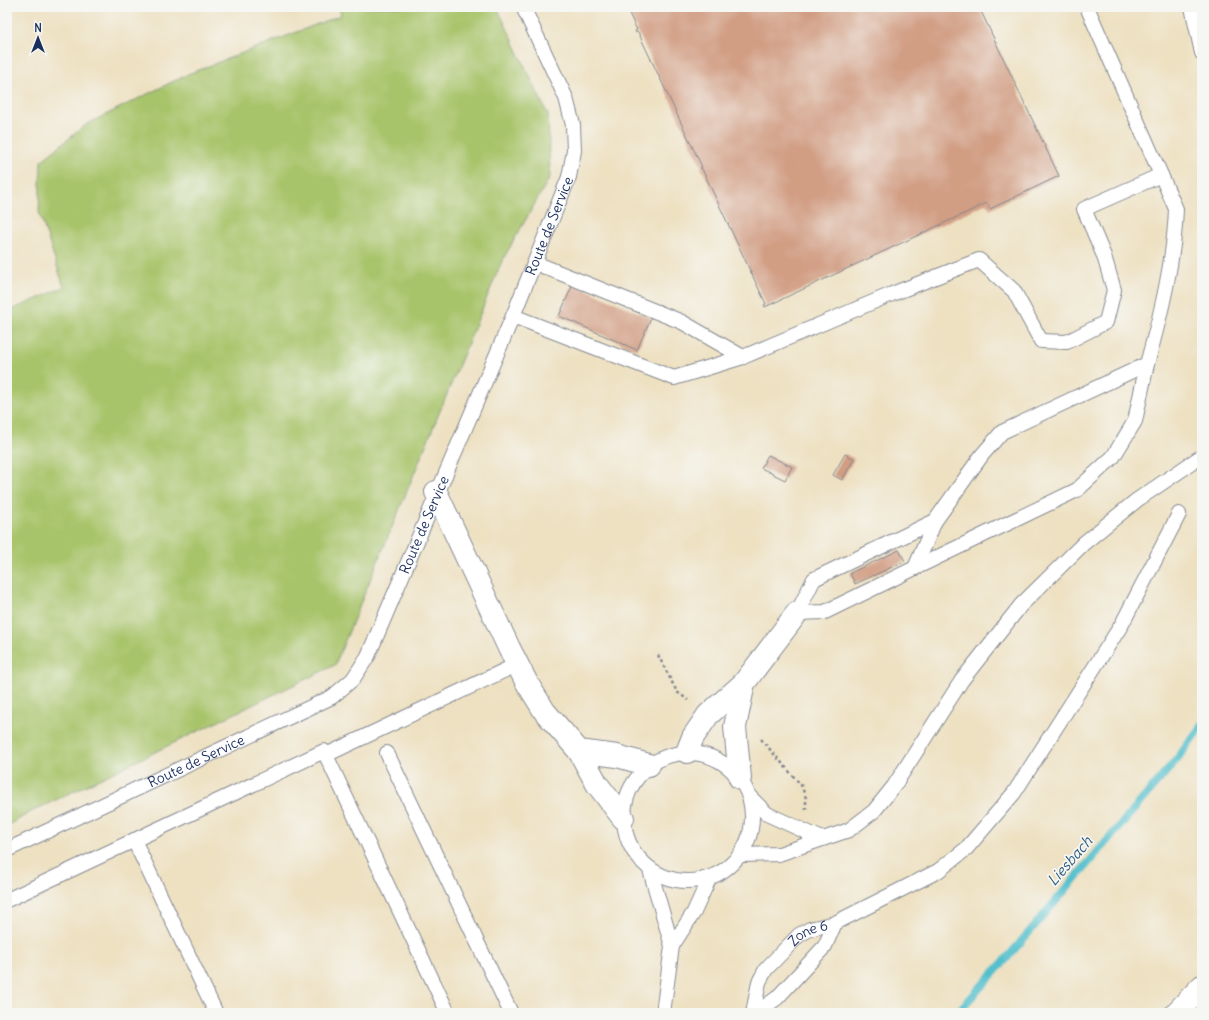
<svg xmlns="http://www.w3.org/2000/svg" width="1209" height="1020" font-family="Delius,sans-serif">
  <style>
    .green { fill: #a8c46b; stroke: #627a64 }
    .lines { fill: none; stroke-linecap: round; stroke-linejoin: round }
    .stream { stroke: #54c0cd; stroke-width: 8 }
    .building { fill: #d19d83 }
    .service-casing { stroke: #848890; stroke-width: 16 }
    .minor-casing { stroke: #848890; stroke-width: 24 }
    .primary-casing { stroke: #848890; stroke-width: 24 }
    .path { stroke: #848890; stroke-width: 2.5; stroke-dasharray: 3 3; stroke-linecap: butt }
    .service { stroke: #fff; stroke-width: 14 }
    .minor { stroke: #fff; stroke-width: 22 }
    .primary { stroke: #fff; stroke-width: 22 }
    .labels { text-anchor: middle; stroke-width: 3.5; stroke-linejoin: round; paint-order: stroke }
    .street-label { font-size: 14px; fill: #1b2f5e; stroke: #f6f6f2 }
    .water-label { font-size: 15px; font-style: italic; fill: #2c5a7f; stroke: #f6f6f2 }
  </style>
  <rect width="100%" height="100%" fill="#f6f6f2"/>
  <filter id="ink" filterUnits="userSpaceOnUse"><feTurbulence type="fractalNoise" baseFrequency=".025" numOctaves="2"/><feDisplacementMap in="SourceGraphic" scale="8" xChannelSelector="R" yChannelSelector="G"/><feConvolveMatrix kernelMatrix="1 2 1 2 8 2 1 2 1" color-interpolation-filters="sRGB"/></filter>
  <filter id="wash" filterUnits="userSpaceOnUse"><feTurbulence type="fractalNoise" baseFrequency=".012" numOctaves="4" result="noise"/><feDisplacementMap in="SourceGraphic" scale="16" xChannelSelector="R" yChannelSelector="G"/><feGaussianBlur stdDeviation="0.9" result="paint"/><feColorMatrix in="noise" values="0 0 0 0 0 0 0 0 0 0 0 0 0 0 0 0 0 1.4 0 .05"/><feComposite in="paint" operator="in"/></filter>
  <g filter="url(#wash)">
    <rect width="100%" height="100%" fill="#eee1c2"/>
    <path class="green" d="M339,7H497L548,115L550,177L502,261L335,665L31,812L7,826V312L64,287L39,212L41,161L87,124L188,74L341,15Z"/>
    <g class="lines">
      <path class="stream" d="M957,1013L1008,957L1177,759L1202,725"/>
    </g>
    <g id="blocks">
      <path class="building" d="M626,7H979L1059,176L990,209L987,203L765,307L764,305L766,304L702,169L700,168L702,167L638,32L636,33L635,31L637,30Z
        M573,284L651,318L637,350L559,316Z
        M845,454L854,459L842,480L833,475Z
        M768,455L792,467L785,480L761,468Z
        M899,550L905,561L855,584L850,573Z"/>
    </g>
  </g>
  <g filter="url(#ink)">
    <use href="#blocks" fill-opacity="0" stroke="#848890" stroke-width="1"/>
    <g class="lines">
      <g class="service-casing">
        <g id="service">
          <path d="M1192,7L1202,53"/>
          <path d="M535,263L682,322L743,357"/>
          <path d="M513,316L674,378L743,357L892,294L979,260L1014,291L1041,341L1067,342L1106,322L1114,290L1104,256L1084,209L1161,175"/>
          <path d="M935,521L814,579L797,613L825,612L915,568L935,521L982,455L1002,432L1147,364C1161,314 1174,261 1176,209L1087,7"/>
          <path d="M915,568L1077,490L1113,457L1135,421L1147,364"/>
          <circle cx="688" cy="817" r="64"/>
          <path d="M387,753L511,1013"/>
          <path d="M326,755L518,664"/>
          <path d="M749,796L767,814L820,838"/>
          <path d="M134,840L216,1013"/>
          <path id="s1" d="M7,850L332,697L353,679L368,656L513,316L569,177L574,151L573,125L566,98L523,7"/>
          <path d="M741,855L779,854L849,830L874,811L894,786L962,680L1021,605L1084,543L1137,500L1202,456"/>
          <path d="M650,870L672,946L663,1013"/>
          <path d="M7,900L324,751L448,1013"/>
          <path d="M672,946L694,912L709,879"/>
          <path id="s2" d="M753,1013L759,982L766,969L799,935L810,929L835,923L938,871L966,849L1014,793L1122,624L1179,514"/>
          <path d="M756,1013L777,998L825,946L835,923"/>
        </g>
      </g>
      <g class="minor-casing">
        <path id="minor" d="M436,492L509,648L527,683L545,712L579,751L597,784L623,818
          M579,751L617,756L649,765
          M687,752L693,737L708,715L744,683L797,613
          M740,778L735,727L744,683"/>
      </g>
      <g class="primary-casing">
        <path id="primary" d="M1176,1013L1202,986"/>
      </g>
      <path class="path" d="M658,655L677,692L688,700
        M761,739L801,785L806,798V810"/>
      <use href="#service" class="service"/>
      <use href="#minor" class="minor"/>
      <use href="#primary" class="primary"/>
    </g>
  </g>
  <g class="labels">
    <g class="street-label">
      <text dy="5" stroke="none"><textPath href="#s1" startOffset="881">Route de Service</textPath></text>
      <text dy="5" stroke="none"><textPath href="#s1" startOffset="557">Route de Service</textPath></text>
      <text dy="5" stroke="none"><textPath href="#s1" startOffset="209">Route de Service</textPath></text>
      <text dy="5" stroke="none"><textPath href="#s2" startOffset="103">Zone 6</textPath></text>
    </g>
    <g class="water-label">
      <text transform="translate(1070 861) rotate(-49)" y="5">Liesbach</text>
    </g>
  </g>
  <rect width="1209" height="1020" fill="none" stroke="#f6f6f2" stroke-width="24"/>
  <g transform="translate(38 38)" stroke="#f6f6f2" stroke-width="3" paint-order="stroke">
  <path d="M0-3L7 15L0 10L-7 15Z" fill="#1b2f5e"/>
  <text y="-6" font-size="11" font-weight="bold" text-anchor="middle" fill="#1b2f5e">N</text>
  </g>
</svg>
